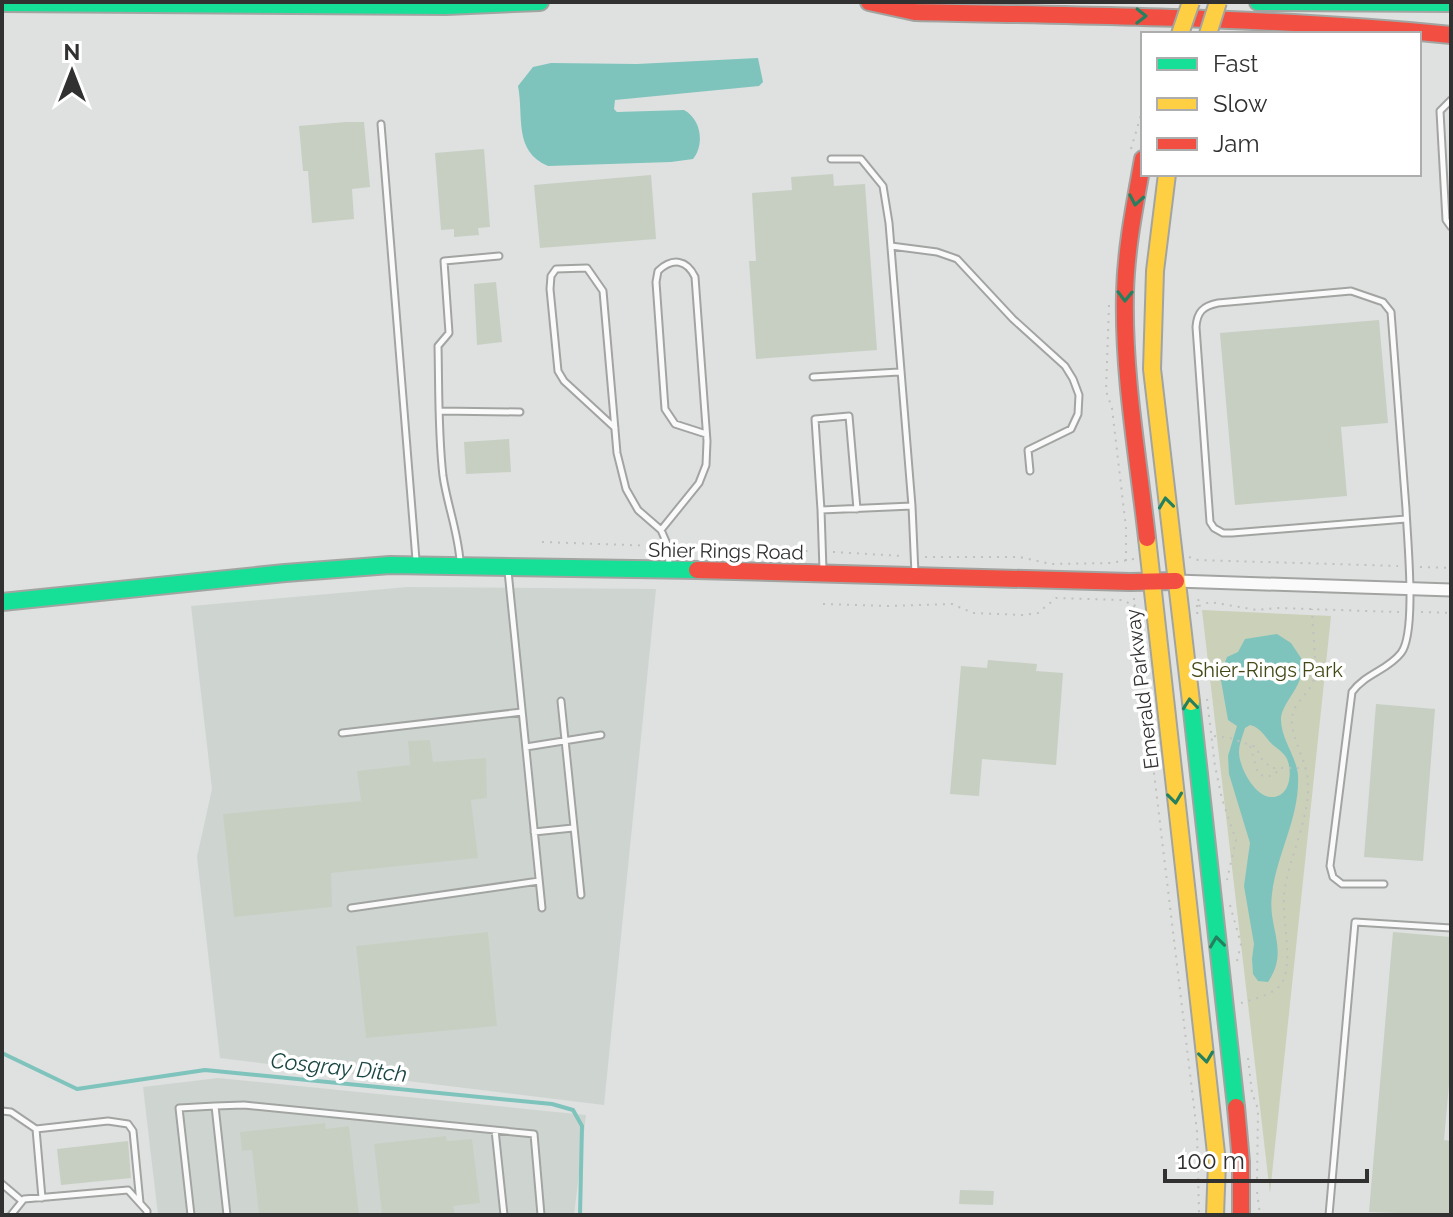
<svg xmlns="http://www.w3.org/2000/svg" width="1453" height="1217" font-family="Raleway,sans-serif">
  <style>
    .built { fill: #ced5d0 }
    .green { fill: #cbd0b9 }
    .water { fill: #7fc3bd; fill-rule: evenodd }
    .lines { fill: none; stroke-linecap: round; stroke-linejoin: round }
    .stream { stroke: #7fc3bd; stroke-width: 4 }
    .building { fill: #c7cfc3 }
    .lane-casing { stroke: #a2a4a2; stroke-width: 9 }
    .street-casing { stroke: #a2a4a2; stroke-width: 15 }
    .fast-casing { stroke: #a2a4a2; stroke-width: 20 }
    .slow-casing { stroke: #a2a4a2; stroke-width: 20 }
    .jam-casing { stroke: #a2a4a2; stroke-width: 20 }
    .path { stroke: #bfc1bf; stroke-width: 2; stroke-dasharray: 2 6; stroke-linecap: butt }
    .lane { stroke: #fafafa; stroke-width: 5 }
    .street { stroke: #fafafa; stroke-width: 11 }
    .fast { stroke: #16e098; stroke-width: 16 }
    .slow { stroke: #ffcf43; stroke-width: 16 }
    .jam { stroke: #f24e42; stroke-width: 16 }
    .slow-bridge-casing { stroke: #a2a4a2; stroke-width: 20; stroke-linecap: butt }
    .slow-bridge { stroke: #ffcf43; stroke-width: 16 }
    .oneway { stroke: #24805f }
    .labels { text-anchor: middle; stroke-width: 7; stroke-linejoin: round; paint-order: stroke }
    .street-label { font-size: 20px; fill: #303130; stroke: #fff }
    .park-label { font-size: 20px; fill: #434815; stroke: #fff }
    .water-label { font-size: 22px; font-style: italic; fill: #1a4643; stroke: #fff }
  </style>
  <rect width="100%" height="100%" fill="#dee1df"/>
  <path class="built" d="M408,587L656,589L604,1105L220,1058L197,857L212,789L191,606Z
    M218,1078L586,1115L574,1215H158L143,1087Z"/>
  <path class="green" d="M1202,610L1331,616L1270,1193Z"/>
  <path class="water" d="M758,58L763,82L759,86L615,100L614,109L617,112L684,110C701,119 705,144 693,159L671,162L548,166C513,151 524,117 518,86L533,67L551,63L637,64Z
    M1277,634L1291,643L1303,661C1302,667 1302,673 1300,679C1296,692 1283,704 1281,717C1280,738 1296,755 1298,775C1300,818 1277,852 1272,894C1267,927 1290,950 1268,982L1258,981L1253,974L1252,959L1254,944L1244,886L1250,843L1229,774L1228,756L1237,726L1228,720L1220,675L1227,657L1238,652L1245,639ZM1250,725C1262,728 1265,738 1273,745C1278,749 1284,753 1287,759C1293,772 1290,799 1270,797C1254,795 1239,767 1239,752C1239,744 1243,735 1245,728Z"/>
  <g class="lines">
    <path class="stream" d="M2,1053L77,1089L205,1070L552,1104L573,1110L582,1126L580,1215"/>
  </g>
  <path class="building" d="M346,122H364L370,187L352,189L354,219L312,223L308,171H303L299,126Z
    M484,149L490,227L478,228L479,235L454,237V229L441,230L435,153Z
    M833,174L834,186L865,184L877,350L756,359L749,261H756L752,193L792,190L791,177Z
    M651,175L656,239L540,248L534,185Z
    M496,282L502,342L477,345L474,284Z
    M1379,320L1388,423L1341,427L1347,496L1235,505L1220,333Z
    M509,439L511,472L466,474L464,442Z
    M988,660L1037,664L1036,671L1063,673L1056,765L982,759L979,796L950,794L961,666L987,668Z
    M1376,704L1435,709L1423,861L1364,857Z
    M430,740L433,762L486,758L487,798L471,800L478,858L331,873L332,907L234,917L223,814L361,801L357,771L410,765L408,741Z
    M488,932L497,1026L366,1038L356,946Z
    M1393,932L1451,937V1062L1444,1140L1451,1141V1215L1369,1212Z
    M325,1123L326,1129L349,1126L359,1215H259L252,1150L242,1151L240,1132Z
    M446,1136L447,1141L472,1139L480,1203L453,1206L455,1215H382L374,1144Z
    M128,1141L131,1178L61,1185L57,1149Z
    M960,1190L994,1191L993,1205L959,1204Z"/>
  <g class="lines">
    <g class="lane-casing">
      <path id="lane" d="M1451,100L1440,111L1446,220L1451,227
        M381,124L416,560
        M831,159H861L883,186L889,223L912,506L915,574
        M891,246L937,252L957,259L1013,319L1065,366L1073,379L1079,395L1078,414L1071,429L1028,450L1030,471
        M813,377L899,372
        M439,411L520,412
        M615,428L564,381L558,371L550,289L551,276L556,269L587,268L603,291L617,453L626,489L638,510L661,530L668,546L669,566
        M821,510L815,419L849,416L857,509
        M661,530L699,483L706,465L707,441L695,277C687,260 673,257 658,271L656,282L665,409L675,424L706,434
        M460,561C458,532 447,504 443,476C438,433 439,389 438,346L449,333L444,261L499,256
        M823,570L821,510L912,506
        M508,571L542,908
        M561,701L581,895
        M342,733L522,712
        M526,747L601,735
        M534,832L573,828
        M1384,884H1342L1333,877L1330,866L1352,692C1365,674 1388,670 1401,653C1417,633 1407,537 1406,509L1391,312L1383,302L1351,291L1218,303C1203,306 1197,312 1196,327L1210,522L1214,528L1223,533H1232L1406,519
        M351,908L539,881
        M215,1106L244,1105L534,1134L541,1215
        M2,1111L11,1112L36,1129L108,1121L128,1124L133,1131L140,1203
        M36,1129L42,1198
        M495,1130L504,1215
        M2,1184L22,1201
        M11,1215L24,1199L128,1190L147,1211V1215
        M191,1215L179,1108L215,1106L227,1215
        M1329,1215L1355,922L1451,928"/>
    </g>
    <g class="street-casing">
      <path id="street" d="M1176,581L1451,590"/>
    </g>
    <g class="fast-casing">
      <path id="fast" d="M1258,2L1451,3
        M2,3L446,6L540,2
        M2,602L285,573L390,565L697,570
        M1191,702L1236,1107"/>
    </g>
    <g class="slow-casing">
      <path id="slow" d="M1167,174L1155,271L1152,369L1191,702
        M1147,538L1217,1162L1215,1215"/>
    </g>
    <g class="jam-casing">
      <path id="jam" d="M869,2L915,12C1094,16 1273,17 1451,35
        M1143,159C1135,204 1126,248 1125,293C1123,375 1138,457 1147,538
        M697,570L1130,582L1176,581
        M1236,1107L1241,1162V1215"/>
    </g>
    <path class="path" d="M1131,149L1143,108
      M1109,305L1106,391L1112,408L1126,528V565
      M542,542L657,546
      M679,546L751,550L773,556L793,551H811
      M833,552L903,556
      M925,557H1020L1051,564L1110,563L1134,559
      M1189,557L1198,560L1398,566
      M1420,567L1451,568
      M1134,598V606L1138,602
      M823,604L891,606L952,604L973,613L1023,615L1038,613L1056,598L1123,600L1134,606L1197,1132L1199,1213
      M1196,606H1199L1198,596
      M1421,612L1451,613
      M1197,614L1199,606L1210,602L1257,610L1277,608L1399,612
      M1207,699L1215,766L1222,799L1236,840L1227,880
      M1214,736L1230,738L1256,747L1261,758L1271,768H1306
      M1250,746L1258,773L1265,777L1274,775L1279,769
      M1230,905L1241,944L1237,961
      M1241,1003C1254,999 1277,994 1283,981C1293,959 1282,920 1284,895C1288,858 1310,820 1308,782C1307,761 1290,737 1292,718C1293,703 1308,695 1313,682C1318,671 1312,625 1312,609
      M1248,1058L1252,1093L1258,1109L1257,1182
      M1257,1192L1260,1215"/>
    <use href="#lane" class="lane"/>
    <use href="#street" class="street"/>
    <use href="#fast" class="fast"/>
    <use href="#slow" class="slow"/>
    <use href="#jam" class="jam"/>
    <g class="slow-bridge-casing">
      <path id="slow-bridge" d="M1180,34L1191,2
        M1208,34L1218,2"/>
    </g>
    <use href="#slow-bridge" class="slow-bridge"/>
  </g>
  <defs><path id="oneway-chevron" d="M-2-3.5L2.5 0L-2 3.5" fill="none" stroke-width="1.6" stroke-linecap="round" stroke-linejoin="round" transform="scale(2)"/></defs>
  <g class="oneway">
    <use href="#oneway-chevron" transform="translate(1141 16) rotate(1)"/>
    <use href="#oneway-chevron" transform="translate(1136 200) rotate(100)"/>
    <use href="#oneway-chevron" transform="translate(1125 296) rotate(91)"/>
    <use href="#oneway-chevron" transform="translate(1166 503) rotate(-97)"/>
    <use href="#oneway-chevron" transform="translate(1190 704) rotate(-96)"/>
    <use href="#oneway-chevron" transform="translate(1175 798) rotate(83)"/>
    <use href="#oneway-chevron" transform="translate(1217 942) rotate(-97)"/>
    <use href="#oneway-chevron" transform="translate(1206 1057) rotate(83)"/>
  </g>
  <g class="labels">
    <g class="street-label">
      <text transform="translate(726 551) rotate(1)" y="7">Shier Rings Road</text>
      <text transform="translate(1142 689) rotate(-97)" y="7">Emerald Parkway</text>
    </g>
    <g class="park-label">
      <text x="1267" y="677">Shier-Rings Park</text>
    </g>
    <g class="water-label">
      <text transform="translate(339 1067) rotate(6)" y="8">Cosgray Ditch</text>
    </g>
  </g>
  <rect width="1453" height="1217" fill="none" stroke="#303130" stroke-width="8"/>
  <rect x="1141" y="32" width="280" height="144" fill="#ffffff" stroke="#acadac" stroke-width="2"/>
  <rect x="1157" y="58" width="40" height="12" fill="#16e098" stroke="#acadac" stroke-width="2"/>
  <text x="1213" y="72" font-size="24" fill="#303130">Fast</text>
  <rect x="1157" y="98" width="40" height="12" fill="#ffcf43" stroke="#acadac" stroke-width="2"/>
  <text x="1213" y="112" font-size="24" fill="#303130">Slow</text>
  <rect x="1157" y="138" width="40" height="12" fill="#f24e42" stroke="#acadac" stroke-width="2"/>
  <text x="1213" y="152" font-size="24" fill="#303130">Jam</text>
  <g transform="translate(72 72)" stroke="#ffffff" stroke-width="6" paint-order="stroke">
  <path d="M0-6L14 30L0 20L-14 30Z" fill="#303130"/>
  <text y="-12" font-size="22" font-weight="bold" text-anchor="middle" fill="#303130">N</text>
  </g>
  <path d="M1165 1169v12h202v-12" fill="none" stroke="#303130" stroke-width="4"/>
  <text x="1177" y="1169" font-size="24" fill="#303130" stroke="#ffffff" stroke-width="6" paint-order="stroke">100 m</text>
</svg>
